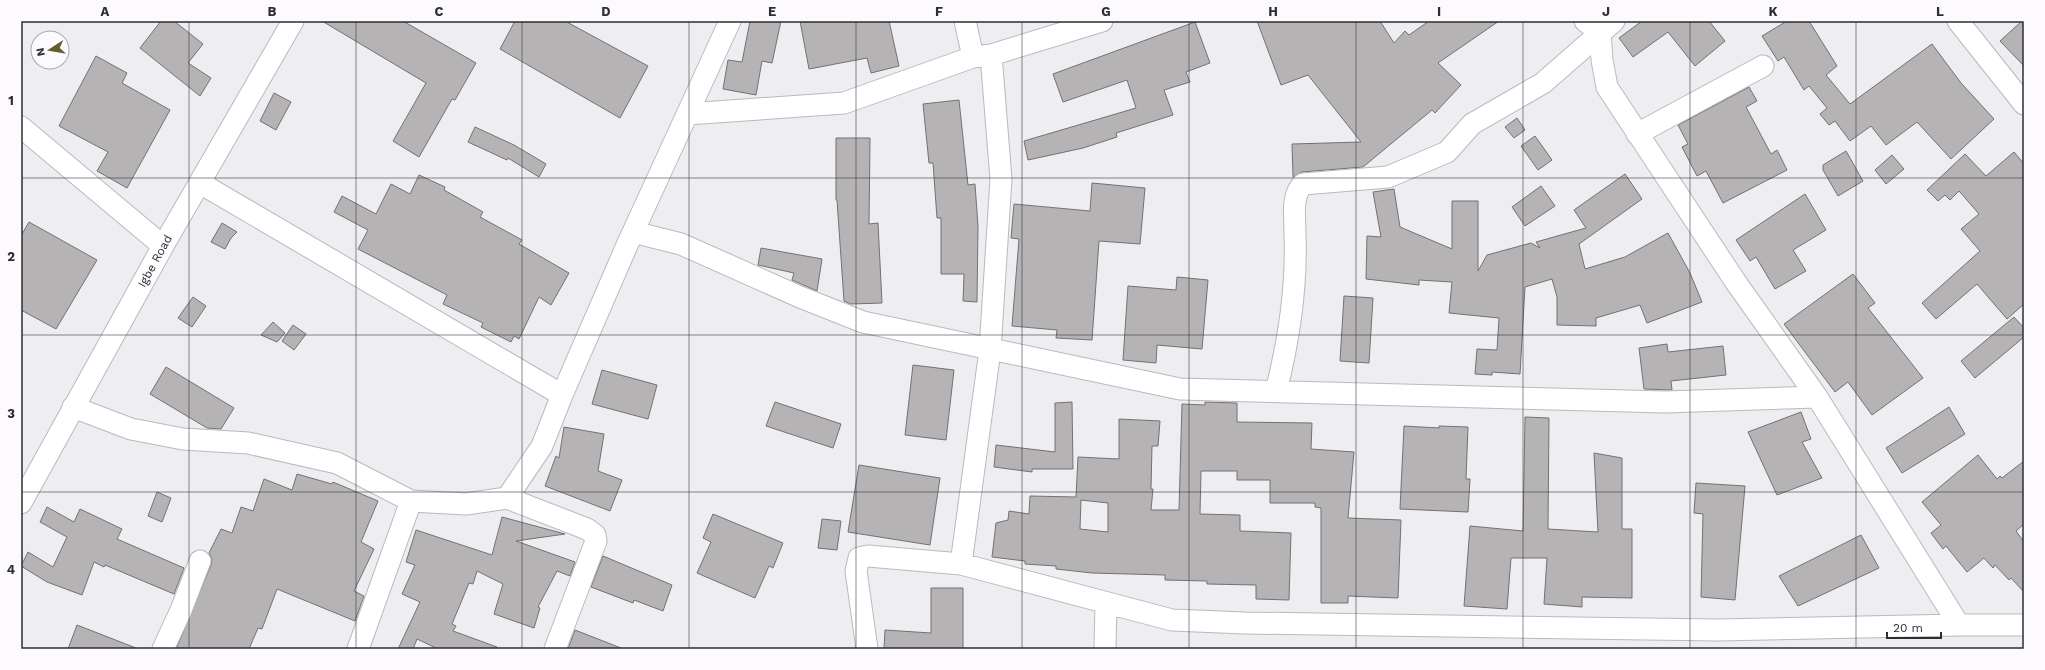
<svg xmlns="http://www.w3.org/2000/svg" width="2045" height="670" font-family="'Work Sans',sans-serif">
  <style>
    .building { fill: #b6b3b5; stroke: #747173; fill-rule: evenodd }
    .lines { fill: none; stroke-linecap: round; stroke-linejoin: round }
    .minor-casing { stroke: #bab9bc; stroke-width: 23 }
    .minor { stroke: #fff; stroke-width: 21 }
    .grid { fill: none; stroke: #2e2e2f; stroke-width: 1; stroke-opacity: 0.55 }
    .labels { text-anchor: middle; stroke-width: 3; stroke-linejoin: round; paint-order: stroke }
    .street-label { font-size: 12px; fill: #2e2e2f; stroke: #fcfafe }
    .neatline { fill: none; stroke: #2e2e2f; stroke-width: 1.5 }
    .grid-label { font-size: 13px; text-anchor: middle; font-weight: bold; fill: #2e2e2f }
  </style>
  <rect width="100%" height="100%" fill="#eeedf1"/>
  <path class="building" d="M161,21H174L203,44L188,63L211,78L200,96L140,48Z
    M322,21H403L476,63L455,100L452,99L419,157L393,141L426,83Z
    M515,21H565L648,66L620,118L500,49Z
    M750,21H781L772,63L762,61L756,95L723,89L728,60L742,62Z
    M800,21H889L899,66L871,73L867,58L809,69Z
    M1257,21H1380L1394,43L1405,31L1409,35L1429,21H1499L1438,63L1461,85L1435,113L1432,110L1363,167L1302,172L1293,177L1292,144L1361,142L1308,75L1281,85Z
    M1642,21H1709L1725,41L1695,66L1668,32L1633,57L1619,38Z
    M1787,21H1809L1837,66L1826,75L1850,104L1932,44L1961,83L1994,119L1951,159L1917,122L1886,145L1871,126L1850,141L1835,121L1829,125L1820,114L1827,108L1809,86L1804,90L1784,57L1778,61L1762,36Z
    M2022,21H2024V66L2000,41Z
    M1195,22L1210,63L1186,72L1190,82L1164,90L1173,115L1116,133L1117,137L1083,148L1028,160L1024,141L1136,108L1127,80L1063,102L1053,74Z
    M96,56L127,73L122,83L170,110L127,188L97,171L108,152L59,126Z
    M1749,87L1757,101L1746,107L1771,154L1777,150L1787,170L1723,203L1706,171L1697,176L1682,147L1688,144L1678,125Z
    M274,93L291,102L276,130L260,121Z
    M959,100L968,185L975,184L978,226L977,302L963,301L964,274H941V218H937L933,163H929L923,104Z
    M1517,118L1525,130L1514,138L1505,127Z
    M475,127L514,145L546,164L539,177L508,158L507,160L468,142Z
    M1535,136L1552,160L1538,170L1521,146Z
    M836,138H870L869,224L878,223L882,303L851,304L844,301L837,200H836Z
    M1846,151L1863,181L1838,196L1823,170V165Z
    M2014,152L2024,164V304L2007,319L1977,284L1936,319L1922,303L1980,251L1961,229L1979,214L1959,191L1950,200L1945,195L1938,201L1927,190L1965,154L1986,176Z
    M1892,155L1904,169L1886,184L1875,170Z
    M1625,174L1642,199L1579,244L1585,269L1625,257L1668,233L1690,273L1702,302L1647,323L1640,305L1596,318V326L1557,325V297L1552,279L1525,287L1520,374L1492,372V375L1475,374L1477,349L1497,350L1499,318L1449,313L1452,282L1419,280V285L1366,279L1367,236L1381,237L1373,192L1394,189L1400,227L1452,249V201H1478V271L1487,255L1531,243L1540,248L1536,242L1586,228L1574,210Z
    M419,175L445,187L444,190L483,212L480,217L522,240L519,244L569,273L551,305L539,297L519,339L514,336L511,342L481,327L483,323L443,304L447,295L358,249L368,230L334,212L342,196L376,214L391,184L410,194Z
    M1092,183L1145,188L1140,244L1099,241L1092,340L1056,338L1057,330L1012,326L1019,239L1011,238L1014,204L1090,211Z
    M1541,186L1555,206L1525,226L1512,207Z
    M1805,194L1826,230L1793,250L1806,271L1775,289L1756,257L1750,261L1736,240Z
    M29,222L97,260L56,329L21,310V236Z
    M222,223L237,232L231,238L225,249L211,242Z
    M761,248L822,259L817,291L792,280L794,273L758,265Z
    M1853,274L1875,303L1868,308L1923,378L1872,415L1848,382L1835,392L1784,324Z
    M1177,277L1208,280L1202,349L1157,345L1156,363L1123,360L1128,286L1176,290Z
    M1344,296L1373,298L1369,363L1340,361Z
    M193,297L206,306L192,327L178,318Z
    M2014,317L2024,328V337L1975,378L1961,361Z
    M273,322L285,333L277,342L261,335Z
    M293,325L306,334L294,350L282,341Z
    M1667,344L1668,352L1723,346L1726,375L1671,381L1672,390L1644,389L1639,348Z
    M913,365L954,370L946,440L905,435Z
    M166,367L234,408L221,429L207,428L150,394Z
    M602,370L657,385L648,419L592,404Z
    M775,402L841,424L833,448L766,426Z
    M1072,402L1073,469H1032V472L994,467L996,445L1055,452V403Z
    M1205,402L1237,403V422L1312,423L1311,449L1354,452L1348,518L1401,520L1398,598L1348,596V603H1321V508L1315,507V503H1270V480H1237V471H1201L1200,514L1240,515V531L1291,533L1289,600L1256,599V585L1207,584V581L1165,580V575L1092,573L1056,569V566L1025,564V561L992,557L996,523L1008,520L1009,511L1029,514L1030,496L1076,497L1078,457L1119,459V419L1160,421L1158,446H1152L1151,489H1153L1151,510H1179L1182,404L1205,405ZM1081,500L1108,503V532L1080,529Z
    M1949,407L1965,434L1902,473L1886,448Z
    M1801,412L1811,439L1802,442L1822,478L1777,495L1748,432Z
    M1525,417L1549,418L1548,529L1598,532L1594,453L1622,458V529H1632V598L1582,597V607L1544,604L1547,558H1511L1507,609L1464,606L1470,526L1523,531Z
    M1404,426L1439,428V426L1468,427L1466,479H1470L1468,512L1400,509Z
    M564,427L604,434L598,471L622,480L610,511L545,486L556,456L559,458Z
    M1978,455L1997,479L2000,476L2002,478L2024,461V524L2016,531L2024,542V592L2011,578L2009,580L1995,565L1993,568L1984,558L1967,572L1946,546L1943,549L1931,533L1941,525L1922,502Z
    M859,465L940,478L930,545L848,532Z
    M297,474L332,484L333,482L378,501L361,542L374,549L354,591L364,596L355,621L277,589L262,629L258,628L249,649H176L211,565L212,559L209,553L221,529L232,533L241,507L253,511L264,479L292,490Z
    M1696,483L1745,486L1735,600L1701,597L1703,514L1694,513Z
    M157,492L171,498L162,522L148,516Z
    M47,507L74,522L80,509L122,529L117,539L184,568L174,594L105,565L104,567L94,562L82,595L47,582L21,566L28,552L53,567L67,537L40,522Z
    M713,514L783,543L773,568L769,566L755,598L697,573L711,542L703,538Z
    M502,517L565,534L516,541L575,562L570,576L557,571L538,607L540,608L534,628L494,614L503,584L477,571L473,584L469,583L452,624L456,626L453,631L497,647V649H438L417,639L413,649H398L420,602L402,594L415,565L406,562L416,530L492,555Z
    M822,519L841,521L837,550L818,548Z
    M1861,535L1879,568L1798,606L1779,576Z
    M603,556L672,585L663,611L634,600L633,603L591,587Z
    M931,588H963V649H884L885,630L931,633Z
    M77,625L136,648V649H68Z
    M575,630L621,648V649H568Z"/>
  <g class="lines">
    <g class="minor-casing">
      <path id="minor" d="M965,21L973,57
        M1585,21L1600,32L1602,60L1607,87L1735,281L1817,397L1959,625
        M1958,21L2024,104
        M687,114L844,103L973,57L991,55L1102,21
        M21,127L163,246
        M1637,134L1763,66
        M200,183L562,395
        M633,232L681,244L800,297L863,322L1180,389L1665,402L1817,397
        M1276,391C1289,340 1297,287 1295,234C1295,217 1291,196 1303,184L1388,177L1447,152L1472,124L1543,83L1614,21
        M73,407L131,429L183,439L248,443L337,463L411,501L466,504L507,498L542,446L562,395L628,243L730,21
        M507,498L587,529L595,535L596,541L555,649
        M21,503L163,246L293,21
        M961,564L990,350L1001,179L991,55
        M163,649L181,610L200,561
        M358,649L411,501
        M867,649L856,571L859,558L868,556L961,564L1172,620L1245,623L1717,630L1959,625H2024
        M1105,649L1106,603"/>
    </g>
    <use href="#minor" class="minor"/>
  </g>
  <path class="grid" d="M189,21V649M356,21V649M522,21V649M689,21V649M856,21V649M1022,21V649M1189,21V649M1356,21V649M1523,21V649M1690,21V649M1856,21V649M21,178H2024M21,335H2024M21,492H2024"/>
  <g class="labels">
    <g class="street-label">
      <text transform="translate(155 261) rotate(-61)" y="4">Igbe Road</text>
    </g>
  </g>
  <rect width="2045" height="670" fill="none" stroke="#fcfafe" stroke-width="44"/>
  <g transform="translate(50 50) rotate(258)"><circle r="19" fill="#fcfafe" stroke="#aaa8ab"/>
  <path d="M0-3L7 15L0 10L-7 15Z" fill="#655d2a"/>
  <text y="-6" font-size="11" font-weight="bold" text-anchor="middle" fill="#2e2e2f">N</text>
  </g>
  <path d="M1887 632v6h54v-6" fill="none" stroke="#2e2e2f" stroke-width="2"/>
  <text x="1893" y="632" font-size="12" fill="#2e2e2f" stroke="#fcfafe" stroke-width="3" paint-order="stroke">20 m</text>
  <rect x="22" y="22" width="2001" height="626" class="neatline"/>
  <g class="grid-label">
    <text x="105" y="16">A</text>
    <text x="272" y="16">B</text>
    <text x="439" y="16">C</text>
    <text x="606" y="16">D</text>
    <text x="772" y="16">E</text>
    <text x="939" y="16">F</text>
    <text x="1106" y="16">G</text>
    <text x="1273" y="16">H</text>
    <text x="1439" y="16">I</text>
    <text x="1606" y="16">J</text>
    <text x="1773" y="16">K</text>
    <text x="1940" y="16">L</text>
    <text x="11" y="105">1</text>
    <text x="11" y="261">2</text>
    <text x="11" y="418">3</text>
    <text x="11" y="574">4</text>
  </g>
</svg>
